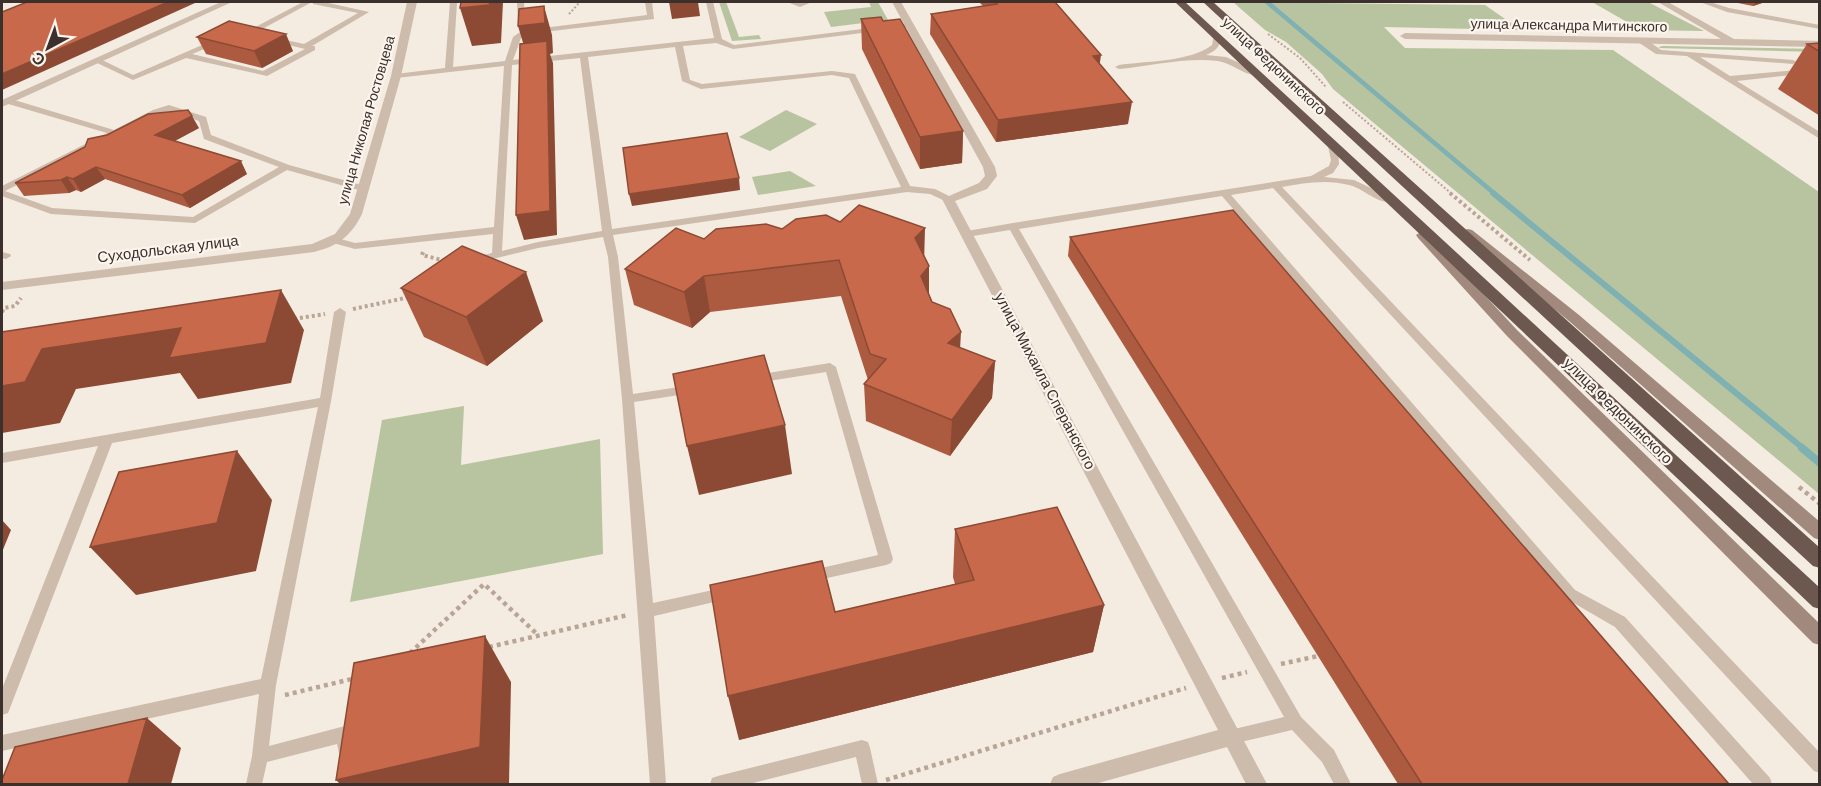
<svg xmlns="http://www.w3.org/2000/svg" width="1821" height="786" font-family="Barlow,sans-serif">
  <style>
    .green { fill: #b8c4a0 }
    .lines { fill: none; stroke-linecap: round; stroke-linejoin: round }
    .stream-far2 { stroke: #7fb0b2; stroke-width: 4.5 }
    .stream-far1 { stroke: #7fb0b2; stroke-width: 6 }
    .stream { stroke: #7fb0b2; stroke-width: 8 }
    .path-far2 { stroke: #b9a596; stroke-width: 2; stroke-dasharray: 2 2; stroke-linecap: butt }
    .path-far1 { stroke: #b9a596; stroke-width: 4; stroke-dasharray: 3 3; stroke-linecap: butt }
    .path { stroke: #b9a596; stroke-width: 4.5; stroke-dasharray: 4 4; stroke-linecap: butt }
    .service { fill: #cdbbac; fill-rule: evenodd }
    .minor { fill: #cdbbac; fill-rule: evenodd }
    .tertiary { fill: #cdbbac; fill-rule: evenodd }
    .secondary { fill: #a18a7d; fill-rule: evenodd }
    .trunk { fill: #6c584f; fill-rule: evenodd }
    .wall { fill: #ac5a40 }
    .shaded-wall { fill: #8c4a34 }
    .building { fill: #c8694b; stroke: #8c4a34; stroke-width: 1.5 }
    .labels { text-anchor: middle; stroke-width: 4.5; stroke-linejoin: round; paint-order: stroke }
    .far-street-label { font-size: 14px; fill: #3b302b; stroke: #fbf5ee }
    .street-label { font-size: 15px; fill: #3b302b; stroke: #fbf5ee }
  </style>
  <rect width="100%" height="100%" fill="#f4ebe1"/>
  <path class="green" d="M719,2H726L739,37L759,35L761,39L732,41Z
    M869,2H878L888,20L831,27L824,12L871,7Z
    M1233,2L1485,5L1521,30L1384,27L1405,48L1613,50L1819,192V494L1333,89L1322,74L1286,42L1265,30Z
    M1592,2H1648L1704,31L1641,30Z
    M1662,46L1819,49L1820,52L1658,48Z
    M786,110L817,124L770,151L739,137Z
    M790,171L816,186L758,195L752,177Z
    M464,406L461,465L600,439L603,554L350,602L382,420Z"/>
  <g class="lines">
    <path class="stream-far2" d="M1267,2L1495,194"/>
    <path class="stream-far1" d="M1493,193L1804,449"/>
    <path class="stream" d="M1802,448L1820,463"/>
    <path class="path-far2" d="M569,14L580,2
      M1268,34L1300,58L1326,87
      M1343,102L1452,194"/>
    <path class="path-far1" d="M1450,193L1530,260
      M423,252L422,255L446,261
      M353,309L410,297
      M2,312L4,308L15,306L21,298
      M294,319L325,314"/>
    <path class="path" d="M1799,487L1820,504
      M489,647L628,615
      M410,653L484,584L538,635
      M1281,664L1318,656
      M1222,678L1247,672
      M285,695L356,678
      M886,780L1186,688"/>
    <path class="service" d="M303,2H312L251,35L244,33Z
      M313,2H324L369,12L312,46H315V50L267,76L186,58L133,80L93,61L100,59L133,75L216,39H219V43L192,54L263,71L305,49L272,41V37L304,44L358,13L313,4Z
      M450,2H457L453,67L505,61L513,37L523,30L527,32L521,38L513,60L714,38L706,2H713L722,39L734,45L910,23L914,25L910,27L733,49L716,43L683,46L690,80L702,84L832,71L855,74L910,186L935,189L951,197V201H945L930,194L907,192L613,235L618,257L633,394L692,385L698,389L692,393L634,402L653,603L727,587L732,589L734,593L732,597L727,599L654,616L666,784H650L622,399L608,257L603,237L538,248L472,264L467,261L468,259L492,253L493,234L355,249L333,243L332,241L337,238L355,243L494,227L504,66L396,78L392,76L396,74L445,68ZM675,47L682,81L701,89L832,75L849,78L901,187L612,229L588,57ZM580,58L602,231L538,242L502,251L512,65Z
      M517,2H524L525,26L518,24Z
      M645,2H652L654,19L535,33L531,31L535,29L647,15Z
      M787,2H812L800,7Z
      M1700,2H1710L1729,8L1820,25V29L1727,12Z
      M1214,34L1221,36C1221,47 1215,51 1206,55L1226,57L1258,71V75C1244,76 1232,63 1218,61C1186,57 1152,66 1119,69L1115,67L1119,65C1145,61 1191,62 1212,45Z
      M1638,38H1644L1661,50L1793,60L1797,62L1793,64L1700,57L1730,76L1820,68V72L1737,81L1820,132V139L1687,56L1656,54L1638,42Z
      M5,99H11L114,130L153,110L169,105L206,117L211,135L289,165L365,186L367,188L362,191L287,170L195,223L51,214L2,196V186L107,133L5,103ZM169,111L199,121L204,139L279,167L193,217L52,208L5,191L159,114Z
      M1333,143L1338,146L1339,164L1333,173L1324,177L1354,180L1392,198V202C1377,204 1363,188 1349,185C1327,179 1303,183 1282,187L1820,753V773L1814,771L1273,188L1231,195L1575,590L1625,617L1770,778L1772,784H1753L1615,627L1565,598L1222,196L1019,229L1301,717L1334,750L1351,784H1334L1322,762L1292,730L1232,744L1226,741L1224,736L1226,731L1284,717L1010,230L967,237L962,234L967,231L1013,223L1311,176L1329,166L1331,160L1328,146Z
      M2,252L10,254L11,256L6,259L2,258Z
      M340,308L346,312L331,401L276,685L269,746L345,726L351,729C354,736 354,745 351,753L345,755L339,753L337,744L267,762L262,784H246L252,756L259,694L2,751V735L261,679L318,407L112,443L10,708L8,713L2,715V689L98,446L2,463V453L320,398L334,312Z
      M830,363L836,367L893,559L891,563L886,565L809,582L804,580L802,576L804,572L878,555L826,372L756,383L750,379L756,375Z
      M862,740L868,742L870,748L878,784H862L856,757L749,784H710L712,778L718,776Z"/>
    <path class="minor" d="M221,2H232L2,107V100Z
      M892,2H901L995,167L997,176L987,189L955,201L1267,784H1246L1227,747L1095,784H1050L1053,777L1060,774L1218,730L942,199L979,183L985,176L983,167Z
      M1658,2H1668L1734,39L1820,41V47L1405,39L1400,36L1405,33L1721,39Z"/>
    <path class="tertiary" d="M407,2H417L401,76L362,214C351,236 338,246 314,252L2,290V282L312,244L335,234L350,214L391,76Z"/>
    <path class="secondary" d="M1468,229L1472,230L1579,315L1820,522V540L1814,538L1569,321L1464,236L1462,233L1464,230Z
      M1422,231L1426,232L1517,330L1820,624V645L1813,643L1507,336L1418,238L1416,235Z"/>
    <path class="trunk" d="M1175,2H1185L1820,588V609L1813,607Z
      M1203,2H1213L1820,548V568L1813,566Z"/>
  </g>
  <path class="wall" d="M979,2H1055L1100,64L1128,124L996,142L930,34L931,14L983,6Z
    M1733,2H1765L1753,6Z
    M861,19L883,21L963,131L962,163L920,169L862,49Z
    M197,37L293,51L262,68L206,54Z
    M1820,43V116L1778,89L1807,44Z
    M199,128L175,141L247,174L190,208L105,179L81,192L76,190L69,193L24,196L15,183L107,135Z
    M782,229L924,256L929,266V294L932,302L960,348L995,361L992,398L950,456L866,421L864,384L868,380L841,296L710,312L692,328L634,305L625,269L704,239Z
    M1070,237L1729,784H1398L1068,256Z
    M401,288L543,321L487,366L424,337Z
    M955,529L1104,605L1093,652L739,740L835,612L955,584L953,577Z"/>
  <path class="shaded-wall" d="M168,2H194L195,3L2,90V74Z
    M490,2H503L501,43L472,46L460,8Z
    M669,2H698L700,16L672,19Z
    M1756,2H1765L1753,6Z
    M544,6L552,35L553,53L550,54L553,63L557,235L524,240L516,215L527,56L518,26Z
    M286,34L293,51L262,68L254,51Z
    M1101,55L1098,76L1093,56Z
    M1132,102L1128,124L996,142L998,120Z
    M192,116L199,128L163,147L155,135Z
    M963,131L962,163L920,169V137Z
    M241,161L247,174L190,208L182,195Z
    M96,167L105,179L81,192L73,179Z
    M67,177L76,190L69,193L61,180Z
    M739,178L740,190L632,206L629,194Z
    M925,228L924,264L915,238Z
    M929,266V302L921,276Z
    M526,272L543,321L487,366L466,317Z
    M704,276L710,312L692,328L684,292Z
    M281,290L304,330L291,383L198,399L180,373L76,389L60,423L2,433V386L42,349Z
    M961,332L959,368L948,343Z
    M995,361L992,398L950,456L952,420Z
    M785,425L792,474L699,495L687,446Z
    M237,451L272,500L256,571L136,595L90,547Z
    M2,520L11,530L2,552Z
    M1104,605L1093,652L739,740L728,696Z
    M485,636L511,682L509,784H340L336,780Z
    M147,718L181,748L171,784H128Z"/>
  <path class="building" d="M27,2H168L2,74V12Z
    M461,2H490L489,5L460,8Z
    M995,2H1055L1101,55L1093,56L1132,102L998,120L931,14L997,4Z
    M544,6L545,23L518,26L519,9Z
    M881,17L883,21L900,19L963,131L920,137L861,19Z
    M229,21L286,34L254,51L197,37Z
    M547,41L550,211L516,215L520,44Z
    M1820,43V52L1807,44Z
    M188,110L192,116L155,135L241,161L182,195L96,167L73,179L67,177L61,180L15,183L85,147L88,139L107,135L148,114Z
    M727,133L739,178L629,194L623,148Z
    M859,205L925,228L915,238L929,266L921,276L932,302L950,309L961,332L948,343L995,361L952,420L864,384L886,359L870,354L839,260L704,276L684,292L625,269L676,228L704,239L716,229L766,224L782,229L796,219L826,215L840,222Z
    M1233,210L1729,784H1422L1070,237Z
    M462,246L526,272L466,317L401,288Z
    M281,290L266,343L169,358L181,328L42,349L25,382L2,386V332Z
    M764,355L785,425L687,446L673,374Z
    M237,451L217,523L90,547L119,472Z
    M1057,507L1104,605L728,696L710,585L822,561L835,612L974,580L955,529Z
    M485,636L480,747L336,780L354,663Z
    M147,718L128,784H2V780L15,747Z"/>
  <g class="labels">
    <g class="far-street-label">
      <text transform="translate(1569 25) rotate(1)" y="5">улица Александра Митинского</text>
      <text transform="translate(1274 66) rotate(43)" y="5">улица Федюнинского</text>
      <text transform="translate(366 120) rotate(-74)" y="5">улица Николая Ростовцева</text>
    </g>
    <g class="street-label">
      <text transform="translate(168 249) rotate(-7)" y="5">Суходольская улица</text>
      <text transform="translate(1045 381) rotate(62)" y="5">улица Михаила Сперанского</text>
      <text transform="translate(1618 411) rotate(44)" y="5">улица Федюнинского</text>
    </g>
  </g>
  <rect width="1821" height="786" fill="none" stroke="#3b302b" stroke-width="6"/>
  <g transform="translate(48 48) rotate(221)" stroke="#fbf5ee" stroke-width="4.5" paint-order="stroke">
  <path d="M0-4.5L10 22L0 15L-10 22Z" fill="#3b302b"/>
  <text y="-9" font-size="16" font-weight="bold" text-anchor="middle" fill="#3b302b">С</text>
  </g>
</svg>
